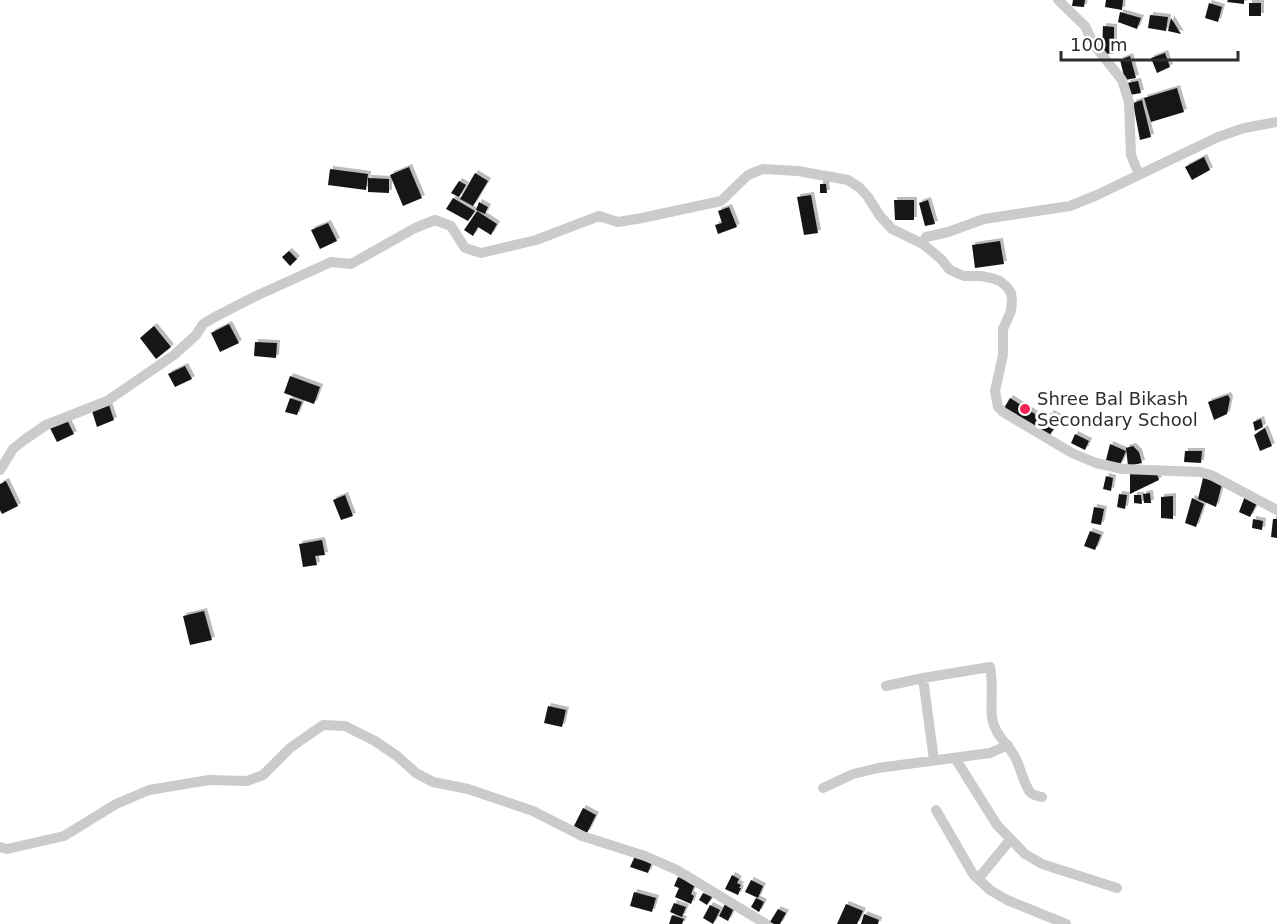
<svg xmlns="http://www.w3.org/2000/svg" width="1277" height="924" font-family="'DejaVu Sans',sans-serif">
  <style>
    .building { fill: #151515; filter: url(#shadow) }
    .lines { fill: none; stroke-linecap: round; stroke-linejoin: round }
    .street { stroke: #cbcbcb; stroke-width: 10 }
    .poi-dot { fill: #f32257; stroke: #fff; stroke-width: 2 }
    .labels { text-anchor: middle; stroke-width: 6; stroke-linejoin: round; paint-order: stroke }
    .poi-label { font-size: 18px; fill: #2e2e2e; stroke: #fff; text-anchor: start }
  </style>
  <defs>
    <filter id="shadow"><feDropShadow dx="3" dy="-3" stdDeviation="0" flood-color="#0004"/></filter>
  </defs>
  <rect width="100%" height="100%" fill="#fff"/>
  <path class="building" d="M1073,0H1085L1084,7L1072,6Z
    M1106,0H1123L1122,10L1105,7Z
    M1228,0H1244V4L1227,2Z
    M1209,3L1222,7L1218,22L1205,18Z
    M1249,3H1261V16H1249Z
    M1120,12L1141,18L1137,29L1118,22Z
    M1150,15L1168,17L1166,31L1148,28Z
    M1171,18L1181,34L1168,31Z
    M1103,26L1114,27V53L1106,54L1102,48Z
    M1165,53L1170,67L1157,73L1151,58Z
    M1130,56L1136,78L1125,80L1120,60Z
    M1138,81L1141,93L1130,95L1127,83Z
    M1177,88L1184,112L1151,122L1144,98Z
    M1142,100L1151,137L1140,140L1133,103Z
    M1204,157L1210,170L1192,180L1185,167Z
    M409,167L422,198L403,206L390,175Z
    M330,169L368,174L366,190L328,185Z
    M475,173L488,181L473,206L460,199Z
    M368,178L389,179V193L368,192Z
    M459,181L466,185L459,197L451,193Z
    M820,184H826L827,193H820Z
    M811,195L818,233L804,235L797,197Z
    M453,198L475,211L468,221L446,209Z
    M894,200H914V220H895Z
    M928,200L935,224L925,226L919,203Z
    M479,202L488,207L485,214L476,210Z
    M729,207L737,227L718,234L715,225L722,223L718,211Z
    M477,211L497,224L491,235L478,227L473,236L464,230Z
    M328,223L337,241L320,249L311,230Z
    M1000,241L1004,264L975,268L972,245Z
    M289,251L297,259L290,266L282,257Z
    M229,324L239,343L220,352L211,333Z
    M154,326L171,347L156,359L140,338Z
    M255,342L277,343L276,358L254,356Z
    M185,366L192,379L175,387L168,374Z
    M290,376L320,387L314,404L284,393Z
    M1228,395L1230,399L1227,414L1214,420L1208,402Z
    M290,398L302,402L297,415L285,412Z
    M1010,398L1046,421L1051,413L1060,418L1050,435L1004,408Z
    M109,405L114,420L97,427L92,411Z
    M1261,419L1263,427L1255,431L1253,422Z
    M67,420L74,434L57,442L50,428Z
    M1265,428L1272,446L1260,451L1254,435Z
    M1075,434L1089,441L1085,450L1071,443Z
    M1110,444L1126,451L1120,465L1106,460Z
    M1133,446L1139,452L1142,463L1128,466L1126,448Z
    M1185,451H1202L1201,463L1184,462Z
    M1130,473L1157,474L1159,480L1130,494Z
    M1106,476L1113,478L1111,491L1103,489Z
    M1203,478L1222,484L1216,507L1198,499Z
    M6,481L18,506L2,514L0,510V484Z
    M1150,493L1151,503H1144L1143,494Z
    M1119,494L1127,495L1125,509L1117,507Z
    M345,495L353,516L341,520L333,500Z
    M1134,495H1141L1142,504L1134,503Z
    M1173,496V519L1161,518V497Z
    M1245,496L1257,503L1250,517L1239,512Z
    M1192,498L1204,504L1196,527L1185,523Z
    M1094,507L1104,509L1101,525L1091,523Z
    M1253,519L1263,521L1262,530L1252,528Z
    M1273,519H1277V538L1271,537Z
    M1090,531L1101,535L1095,550L1084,546Z
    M322,540L325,555L315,556L317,565L303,567L299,544Z
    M204,611L212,640L190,645L183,616Z
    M548,706L566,710L562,727L544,723Z
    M583,808L596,815L587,833L574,826Z
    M635,856L652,862L648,873L630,867Z
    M732,875L739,879L737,883L741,885L739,888H741L738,895L725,889Z
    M678,877L695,884L691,894L694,896L691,904L675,897L679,888L674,886Z
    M751,880L763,886L758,898L745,892Z
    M634,892L656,898L652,912L630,906Z
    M703,893L712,897L707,905L699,900Z
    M756,898L764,902L759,912L751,907Z
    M674,903L686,907L682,917L670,912Z
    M725,904L734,908L728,921L719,916Z
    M846,904L863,911L857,924H837Z
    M710,905L720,910L713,924L703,918Z
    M778,909L786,913L780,924H774L770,922Z
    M864,914L879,920L878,924H861Z
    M672,915L684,919L682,924H669Z"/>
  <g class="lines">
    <path class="street" d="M1058,0L1085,26L1094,45L1122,80L1129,102L1131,155L1139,175
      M923,244L926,237L948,232L984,219L1070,206L1097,195L1218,137L1244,128L1277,122
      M0,470L13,449L24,440L46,425L107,401L174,355L196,335L203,324L213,318L256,296L331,262L351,264L415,228L435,220L451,226L465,248L481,253L536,240L599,216L618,222L642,218L721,201L748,175L763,169L798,171L848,180L860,188L868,197L880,216L892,229L923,244L941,259L950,270L964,276H981L991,278L1000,281L1007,287L1011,293L1012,300L1011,311L1003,329V355L995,391L998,407L1003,412L1072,453L1096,463L1123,469L1200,472L1211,475L1277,510
      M923,678L934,760
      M886,686L923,678L990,667C994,684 990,701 992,718C994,734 1008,744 1015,757C1021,768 1023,783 1030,792C1034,796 1037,796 1042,797
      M955,758L997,825L1025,854L1042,864L1117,888
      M823,788L853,774L878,768L990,753L1008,745
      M936,810L973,874L990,890L1007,900L1066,924
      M0,847L7,849L64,836L116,804L149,790L209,780L247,781L263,775L290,748L323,725L345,726L375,741L397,756L416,773L433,782L468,789L533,811L582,836L645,856L677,870L766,924
      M978,879L1010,840"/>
  </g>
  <circle class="poi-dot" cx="1025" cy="409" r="6"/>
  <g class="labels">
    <g class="poi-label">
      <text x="1037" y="405">Shree Bal Bikash<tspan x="1037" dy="21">Secondary School</tspan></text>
    </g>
  </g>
  <path d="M1061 51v9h177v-9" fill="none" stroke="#2e2e2e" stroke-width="3"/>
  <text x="1070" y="51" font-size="18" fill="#2e2e2e" stroke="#ffffff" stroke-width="4.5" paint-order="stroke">100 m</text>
</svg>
